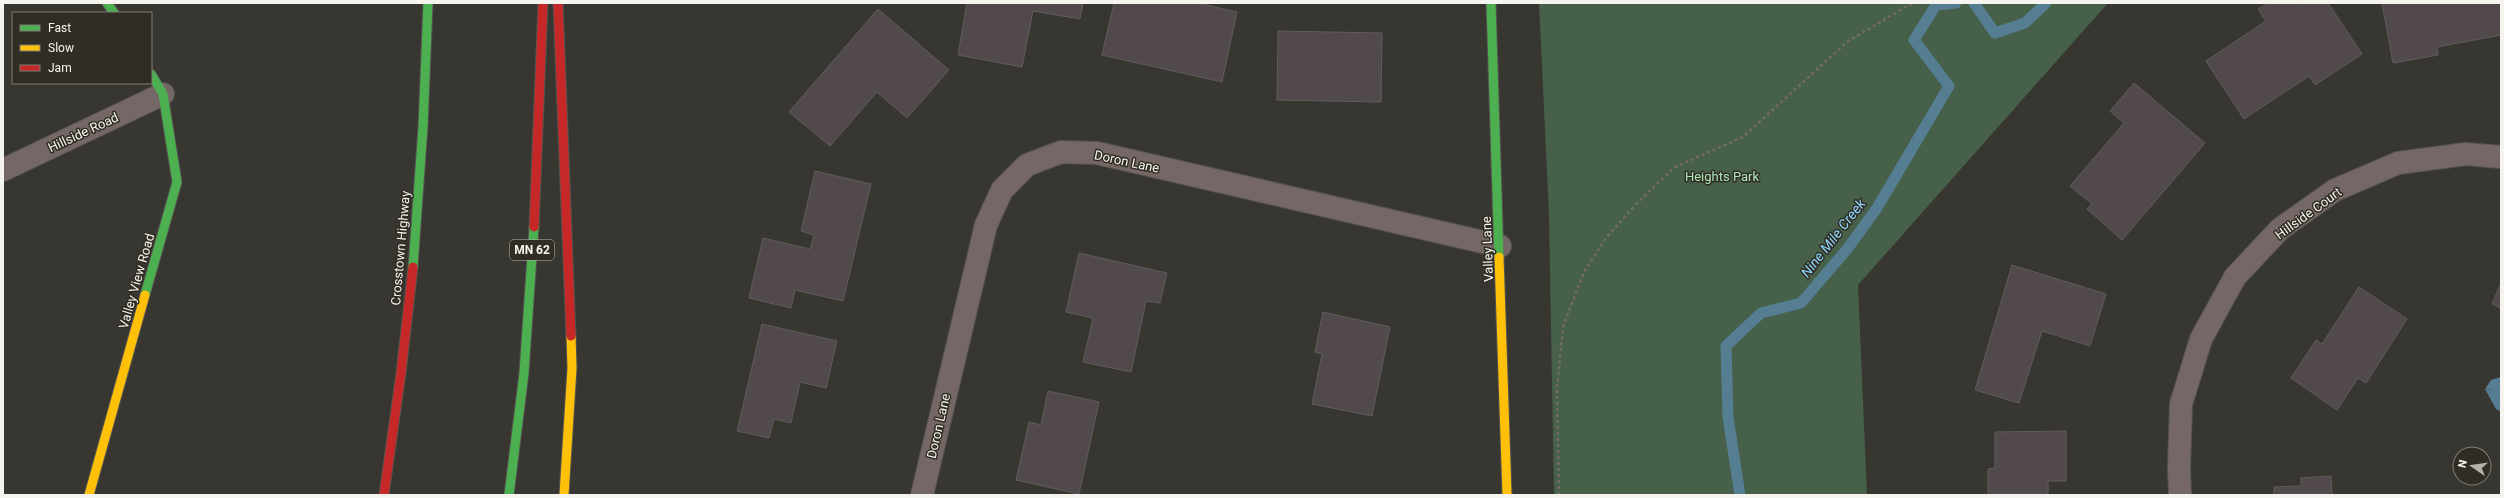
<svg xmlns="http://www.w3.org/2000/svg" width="2504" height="498" font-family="Roboto,sans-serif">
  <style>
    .park { fill: #466049 }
    .water { fill: url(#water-ripples) }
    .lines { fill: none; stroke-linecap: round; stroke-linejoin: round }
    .stream { stroke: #557e93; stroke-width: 11 }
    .building { fill: #51494b; stroke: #605d5c }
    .street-casing { stroke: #565450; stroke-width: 24 }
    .fast-casing { stroke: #565450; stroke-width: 11 }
    .slow-casing { stroke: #565450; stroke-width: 11 }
    .jam-casing { stroke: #565450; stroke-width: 11 }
    .path { stroke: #746b68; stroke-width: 2.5; stroke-dasharray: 3 3; stroke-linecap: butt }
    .street { stroke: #746766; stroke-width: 22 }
    .fast { stroke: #4caf50; stroke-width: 9 }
    .slow { stroke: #ffc107; stroke-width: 9 }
    .jam { stroke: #c62828; stroke-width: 9 }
    .labels { text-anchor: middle; stroke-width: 3; stroke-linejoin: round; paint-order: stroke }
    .shield { fill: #302d24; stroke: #bbb8b1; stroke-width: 1 }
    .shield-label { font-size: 12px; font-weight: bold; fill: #f6f4ee }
    .street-label { font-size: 13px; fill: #f6f4ee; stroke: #302d24 }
    .park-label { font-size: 13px; fill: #ade8b6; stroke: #302d24 }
    .water-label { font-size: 14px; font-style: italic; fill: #8dd6fe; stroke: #302d24 }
  </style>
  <defs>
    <pattern id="water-ripples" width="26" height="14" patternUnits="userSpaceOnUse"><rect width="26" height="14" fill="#557e93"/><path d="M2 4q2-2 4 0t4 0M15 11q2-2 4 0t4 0" fill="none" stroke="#506671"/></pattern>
  </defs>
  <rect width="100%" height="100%" fill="#383631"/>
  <path class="park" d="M1539,3H2108L1858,285L1867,495H1554L1549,214Z"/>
  <path class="water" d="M2501,377V412L2496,409L2485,389L2491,380Z"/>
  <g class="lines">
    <path class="stream" d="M1974,3L1995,33L2025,23L2046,3
      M1740,495L1728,417L1726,346L1761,313L1801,303L1848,248L1877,208L1949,86L1914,40L1936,5L1956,3"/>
  </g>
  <path class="building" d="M967,3H1083L1080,19L1033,11L1022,67L958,55Z
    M1114,3H1198L1237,12L1222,82L1102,55Z
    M2268,3H2297L2299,6L2303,3H2328L2362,54L2315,85L2309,76L2244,119L2206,61L2266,21L2258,9Z
    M2382,3H2501V35L2437,47L2438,55L2393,63Z
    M878,9L949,70L907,118L877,92L830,146L789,112Z
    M1278,31L1382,33L1381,102L1277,100Z
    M2134,83L2205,143L2122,240L2087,209L2092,204L2070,186L2124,123L2110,111Z
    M815,171L871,184L843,301L795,290L791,308L749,298L763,238L810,249L814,235L801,231Z
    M1079,253L1167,273L1160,303L1146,301L1131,372L1083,362L1093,318L1066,312Z
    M2012,265L2106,294L2090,346L2042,331L2019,403L1975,390Z
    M2501,283V308L2492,304Z
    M2359,287L2407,319L2366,383L2358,378L2337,410L2291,378L2316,340L2322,344Z
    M1323,312L1390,327L1372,416L1312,404L1322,354L1315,352Z
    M762,324L837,341L826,388L800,382L791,423L774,419L769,438L737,431Z
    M1048,391L1099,402L1079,494L1016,480L1029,422L1041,425Z
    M2066,431V481H2048V495H1988V469L1995,468V432Z
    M2331,476L2332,495H2274V487L2301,486V478Z"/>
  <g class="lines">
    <g class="street-casing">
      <path id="street" d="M3,170L163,94
        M922,495L986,225L1002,190L1027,165L1061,152L1097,153L1500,246
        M2180,495L2179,469L2181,404L2201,339L2235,277L2280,229L2335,190L2398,163L2466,154L2501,157"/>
    </g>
    <g class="fast-casing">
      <path id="fast" d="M107,3L114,13
        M1491,3L1499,257
        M413,267L423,127L428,3
        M145,295L177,182L163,94L151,74
        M509,495L524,373L534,227"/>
    </g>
    <g class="slow-casing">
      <path id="slow" d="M1499,257L1507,495
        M89,495L145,295
        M564,495L572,368L571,336"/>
    </g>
    <g class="jam-casing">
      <path id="jam" d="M558,3L571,336
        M534,227L543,3
        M384,495L401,373L413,267"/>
    </g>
    <path class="path" d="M1559,495L1557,388L1563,327L1584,272L1606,238L1638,202L1675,167L1743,137L1847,42L1912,3"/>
    <use href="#street" class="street"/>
    <use href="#fast" class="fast"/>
    <use href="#slow" class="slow"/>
    <use href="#jam" class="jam"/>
  </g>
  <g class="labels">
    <rect class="shield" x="510" y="240" width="44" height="20" rx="3"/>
    <g class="shield-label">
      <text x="532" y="254">MN 62</text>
    </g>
    <g class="street-label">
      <text transform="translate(83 132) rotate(-25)" y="5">Hillside Road</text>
      <text transform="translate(1127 161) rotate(12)" y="5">Doron Lane</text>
      <text transform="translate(2308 213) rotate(-36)" y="5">Hillside Court</text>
      <text transform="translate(400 248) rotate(-85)" y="5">Crosstown Highway</text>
      <text transform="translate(1487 249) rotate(-92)" y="5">Valley Lane</text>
      <text transform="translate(136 281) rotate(-74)" y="5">Valley View Road</text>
      <text transform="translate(938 426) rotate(-77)" y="5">Doron Lane</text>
    </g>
    <g class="park-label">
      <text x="1722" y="181">Heights Park</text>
    </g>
    <g class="water-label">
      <text transform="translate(1833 238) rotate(-52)" y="5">Nine Mile Creek</text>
    </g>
  </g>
  <rect width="2504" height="498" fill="none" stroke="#f6f4ee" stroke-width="8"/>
  <rect x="12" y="12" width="140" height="72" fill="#302d24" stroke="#7f7d75"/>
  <rect x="20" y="25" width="20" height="6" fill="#4caf50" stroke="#7f7d75"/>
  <text x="48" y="32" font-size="12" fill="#f6f4ee">Fast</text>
  <rect x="20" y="45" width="20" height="6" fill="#ffc107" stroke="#7f7d75"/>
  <text x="48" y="52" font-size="12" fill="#f6f4ee">Slow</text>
  <rect x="20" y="65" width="20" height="6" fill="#c62828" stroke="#7f7d75"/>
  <text x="48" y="72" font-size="12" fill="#f6f4ee">Jam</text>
  <g transform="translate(2472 466) rotate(283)"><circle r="19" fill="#302d24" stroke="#7f7d75"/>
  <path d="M0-3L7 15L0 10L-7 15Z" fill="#b4b2ac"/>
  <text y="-6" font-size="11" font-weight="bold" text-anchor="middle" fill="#f6f4ee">N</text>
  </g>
</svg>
